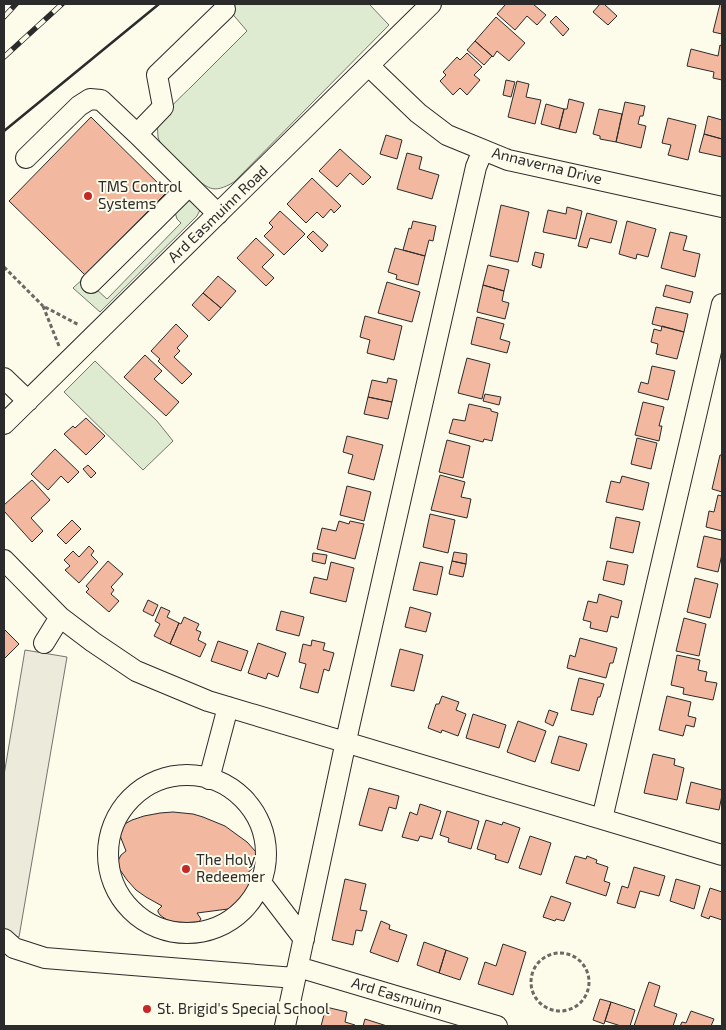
<svg xmlns="http://www.w3.org/2000/svg" width="726" height="1030" font-family="'Exo 2',sans-serif">
  <style>
    .green { fill: #deebd1; stroke: #74746e }
    .parking { fill: #eceadb; stroke: #74746e }
    .building { fill: #f2b8a0; stroke: #2b2b2b }
    .lines { fill: none; stroke-linecap: round; stroke-linejoin: round }
    .minor-casing { stroke: #2b2b2b; stroke-width: 22 }
    .path { stroke: #6a6964; stroke-width: 3; stroke-dasharray: 4 2.5; stroke-linecap: butt }
    .minor { stroke: #fdfbea; stroke-width: 20 }
    .rail-casing { stroke: #2b2b2b; stroke-width: 5.5 }
    .rail { stroke: #fdfbea; stroke-width: 4; stroke-dasharray: 11; stroke-linecap: butt }
    .wall { stroke: #2b2b2b; stroke-width: 2.5 }
    .poi-dot { fill: #c62828; stroke: #fdfbea; stroke-width: 2 }
    .labels { text-anchor: middle; stroke-width: 4; stroke-linejoin: round; paint-order: stroke }
    .street-label { font-size: 15px; fill: #2b2b2b; stroke: #fdfbea }
    .poi-label { font-size: 15px; fill: #2b2b2b; stroke: #fdfbea; text-anchor: start }
  </style>
  <rect width="100%" height="100%" fill="#fdfbea"/>
  <path class="green" d="M224,4H369L389,25L234,182C212,195 208,188 191,174C181,165 161,150 158,137C158,134 157,129 158,126C163,112 182,96 193,85C211,67 229,49 247,31Z
    M191,198L200,210L197,216L100,312L73,288L84,278L107,299L181,223L177,219L175,212Z
    M95,361L157,421L173,441L143,470L64,392Z"/>
  <path class="parking" d="M25,650L67,657L19,937L4,934V775Z"/>
  <path class="building" d="M506,4H533L546,15L537,25L527,16L515,30L497,14Z
    M600,4H604L617,16L608,25L593,12Z
    M720,4H722V34L713,32Z
    M556,16L569,29L563,36L550,22Z
    M496,17L525,43L509,61L497,51L493,57L475,41Z
    M475,41L492,56L484,65L467,50Z
    M720,45L722,46V80L713,78L714,72L687,66L691,49L718,56Z
    M467,53L482,67L474,75L480,80L467,95L460,88L453,95L440,81L446,75L443,72L457,57L460,60Z
    M506,80L515,82L511,97L503,95Z
    M517,81L529,84L526,97L541,100L535,124L508,117Z
    M569,99L584,103L576,133L559,129L564,109H567Z
    M625,102L645,106L643,116H640L638,124L646,126L641,148L616,142Z
    M546,104L564,109L559,129L541,124Z
    M599,109L622,114L616,142L600,139V136L593,134Z
    M708,116L722,120V139L704,134Z
    M91,117L167,192L85,275L9,201Z
    M668,118L696,125L688,160L668,155L671,145L662,143Z
    M704,134L722,139V157L699,152Z
    M386,135L402,140L397,159L380,154Z
    M340,149L371,177L363,185L350,173L337,187L319,171Z
    M407,153L422,157L419,169L439,175L432,199L397,189Z
    M312,178L341,206L334,213L331,209L323,218L317,212L306,223L287,204Z
    M501,205L529,212L518,262L490,256Z
    M567,207L582,211L576,239L543,232L548,210L566,214Z
    M280,211L305,234L284,255L264,236L273,227L269,223Z
    M587,213L617,221L611,243L590,238L587,248L578,246Z
    M413,221L436,226L433,241L429,240L425,256L403,250L409,228L411,229Z
    M627,221L656,229L648,257L637,254L636,259L619,254Z
    M313,231L328,245L322,252L307,237Z
    M670,232L687,236L683,250L700,254L695,277L661,268Z
    M256,238L274,255L262,267L274,278L266,286L237,258Z
    M395,248L425,256L418,285L396,279L397,275L388,272Z
    M535,252L544,254L541,268L532,265Z
    M488,265L509,270L504,291L483,285Z
    M218,276L236,291L221,308L203,293Z
    M387,282L420,292L412,322L378,313Z
    M483,285L504,291L502,301L509,303L505,319L477,312Z
    M666,285L693,292L690,303L663,296Z
    M203,293L221,308L209,321L192,305Z
    M656,307L688,314L684,332L652,324Z
    M365,316L402,326L394,360L367,353L370,340L360,337Z
    M477,317L504,324L500,339L510,342L507,353L471,344Z
    M176,324L188,336L177,348L180,351L174,357L192,374L182,384L158,361L160,359L151,351Z
    M662,326L684,332L677,359L656,354L658,344L651,342L654,329L661,331Z
    M145,355L162,371L154,379L179,402L166,416L124,377Z
    M467,358L490,364L482,399L458,393Z
    M652,366L675,371L668,400L638,392L641,382L648,384Z
    M388,378L397,380L392,402L368,397L372,380L387,383Z
    M485,394L501,397L499,405L483,401Z
    M368,397L392,402L388,419L364,414Z
    M643,402L664,407L659,426H662L659,441L635,435Z
    M469,404L491,409V411L498,413L492,441L484,439L483,442L449,433L453,419L465,421Z
    M86,418L105,436L86,455L64,434L73,426L75,428Z
    M347,436L383,445L374,480L348,473L353,455L343,452Z
    M637,438L657,443L651,469L631,464Z
    M447,440L470,446L463,478L439,472Z
    M55,449L79,472L68,483L61,476L48,490L31,474Z
    M720,455H722V492L712,489Z
    M88,465L96,473L91,478L83,469Z
    M440,475L465,482L461,497L471,499L467,518L431,510Z
    M622,476L649,483L643,510L606,502L611,481L620,483Z
    M32,480L50,500L31,518L43,531L32,542L4,511V505Z
    M347,486L371,492L364,521L340,515Z
    M718,495L722,496V531L706,527L709,511L714,512Z
    M430,514L455,520L448,553L423,547Z
    M616,517L640,522L633,553L610,548Z
    M72,520L81,529L66,544L57,535Z
    M339,521L349,524L350,521L364,524L355,559L317,549L322,528L336,531Z
    M704,536L722,540V554L718,572L697,567Z
    M89,546L94,551L91,555L98,562L79,583L65,570L70,566L64,560L73,551L79,557Z
    M454,552L467,554L466,564L452,561Z
    M313,553L327,555L325,564L312,561Z
    M108,561L123,574L111,587L114,590L111,594L119,601L109,612L86,592L89,589L86,586Z
    M452,561L466,564L463,577L449,574Z
    M607,561L628,565L624,585L603,580Z
    M331,562L354,568L346,602L310,593L314,577L327,580Z
    M420,562L443,567L437,595L413,590Z
    M695,578L718,584L710,618L687,612Z
    M599,594L622,601L618,618L611,616L607,632L590,628L591,622L583,620L588,601L597,603Z
    M148,600L158,605L153,616L143,611Z
    M161,607L170,611L167,617L179,623L170,644L154,636L160,624L155,621Z
    M410,607L431,613L426,632L405,627Z
    M281,611L304,617L299,636L276,630Z
    M184,617L199,624L196,630L201,632L198,640L206,644L200,657L170,644L179,623L181,624Z
    M684,618L706,624L699,656L676,651Z
    M4,629L19,644L4,659Z
    M580,638L617,648L613,663H610L606,678L567,668L570,655L575,657Z
    M312,640L325,643L323,650L334,653L329,671L324,669L318,693L300,688L306,664L299,662L303,644L311,646Z
    M218,641L248,651L241,671L211,661Z
    M258,643L286,653L278,677L268,673L266,679L248,673Z
    M400,649L423,655L414,691L391,686Z
    M677,655L700,660L698,670L707,672L705,681L717,683L713,700L683,694L684,688L671,685Z
    M579,678L604,684L600,697H598L593,715L571,710Z
    M442,696L459,702L456,710L466,714L458,736L442,730L441,733L428,728L436,704H439Z
    M667,696L691,702L688,716L696,718L694,727L686,725L683,736L659,730Z
    M549,710L558,713L553,726L545,722Z
    M473,714L506,725L499,748L466,738Z
    M518,721L546,731L535,762L507,752Z
    M559,736L587,744L579,771L551,763Z
    M653,754L675,759L674,765L684,768L677,800L644,793Z
    M691,782L722,790V795L719,810L686,803Z
    M369,788L399,796L396,809L389,807L382,831L359,825Z
    M420,804L441,811L432,839L420,836L418,841L402,837L410,812L417,815Z
    M447,811L479,821L471,849L448,842L449,838L440,835Z
    M173,812L193,814L203,817L225,826L247,842L256,852L262,860L243,877L247,881L250,887L248,896L245,901L239,905L228,909L197,913L201,919L199,922L189,924L177,923L167,920L160,915L158,912V910L162,906L146,897L136,890L127,880L118,867V861L121,855L126,851L117,828L132,820L144,816L160,813Z
    M486,820L502,825L503,822L520,828L508,863L495,859L496,855L477,849Z
    M530,836L551,843L541,875L519,868Z
    M575,856L586,859L587,856L597,860L596,863L608,867L604,881L610,883L606,896L566,883Z
    M634,867L665,876L659,896L640,891L635,908L617,903L622,886L628,888Z
    M345,879L366,884L360,910L367,911L362,931L356,930L353,945L332,940Z
    M676,879L700,886L694,909L670,901Z
    M710,888L722,892V920L710,916L709,919L701,916Z
    M551,896L571,903L564,921L556,919L555,921L543,917Z
    M381,921L390,925L389,929L407,935L398,962L370,952Z
    M424,942L446,950L439,973L417,965Z
    M503,944L526,952L513,995L478,984L485,962L496,966Z
    M446,950L468,958L460,980L439,973Z
    M649,982L660,986L654,1006L677,1014L673,1026H634Z
    M600,999L611,1002L604,1024L593,1020Z
    M611,1002L635,1010L630,1026H621L605,1021Z
    M326,1007L347,1012L345,1022L355,1025V1026H321Z
    M691,1011L714,1019L711,1026H680L682,1022L686,1023Z
    M365,1019L387,1026H363Z"/>
  <g class="lines">
    <g class="minor-casing">
      <path id="minor" d="M369,66L418,113L447,135L508,160L722,207
        M137,134L163,107L157,75L225,9
        M26,158L79,106L90,99L101,100L137,134L218,214
        M91,283L189,186
        M4,378L28,401
        M4,424L431,4
        M4,560L60,617L93,642L136,671L208,701L722,855
        M44,643L60,617
        M108 854a79 79 0 1 1 158 0a79 79 0 1 1-158 0Z
        M209,779L228,707
        M602,819L722,304
        M262,884L304,939
        M4,939L14,948L45,958L295,978
        M298,967L497,1026
        M285,1026L349,727L476,167L483,150"/>
    </g>
    <path class="path" d="M4,267L43,306
      M59,346L43,306L79,325
      M531 982a29 29 0 1 1 58 0a29 29 0 1 1-58 0Z"/>
    <use href="#minor" class="minor"/>
    <g class="rail-casing">
      <path id="rail" d="M4,17L16,4
        M4,57L62,4"/>
    </g>
    <use href="#rail" class="rail"/>
    <path class="wall" d="M4,131L159,4"/>
  </g>
  <g class="poi-dot">
    <circle cx="88" cy="196" r="5"/>
    <circle cx="186" cy="869" r="5"/>
    <circle cx="147" cy="1009" r="5"/>
  </g>
  <g class="labels">
    <g class="street-label">
      <text transform="translate(547 166) rotate(14)" y="5">Annaverna Drive</text>
      <text transform="translate(218 214) rotate(-44)" y="5">Ard Easmuinn Road</text>
      <text transform="translate(397 996) rotate(17)" y="5">Ard Easmuinn</text>
    </g>
    <g class="poi-label">
      <text x="98" y="192">TMS Control<tspan x="98" dy="17">Systems</tspan></text>
      <text x="196" y="865">The Holy<tspan x="196" dy="17">Redeemer</tspan></text>
      <text x="157" y="1014">St. Brigid's Special School</text>
    </g>
  </g>
  <rect width="726" height="1030" fill="none" stroke="#2b2b2b" stroke-width="10"/>
</svg>
